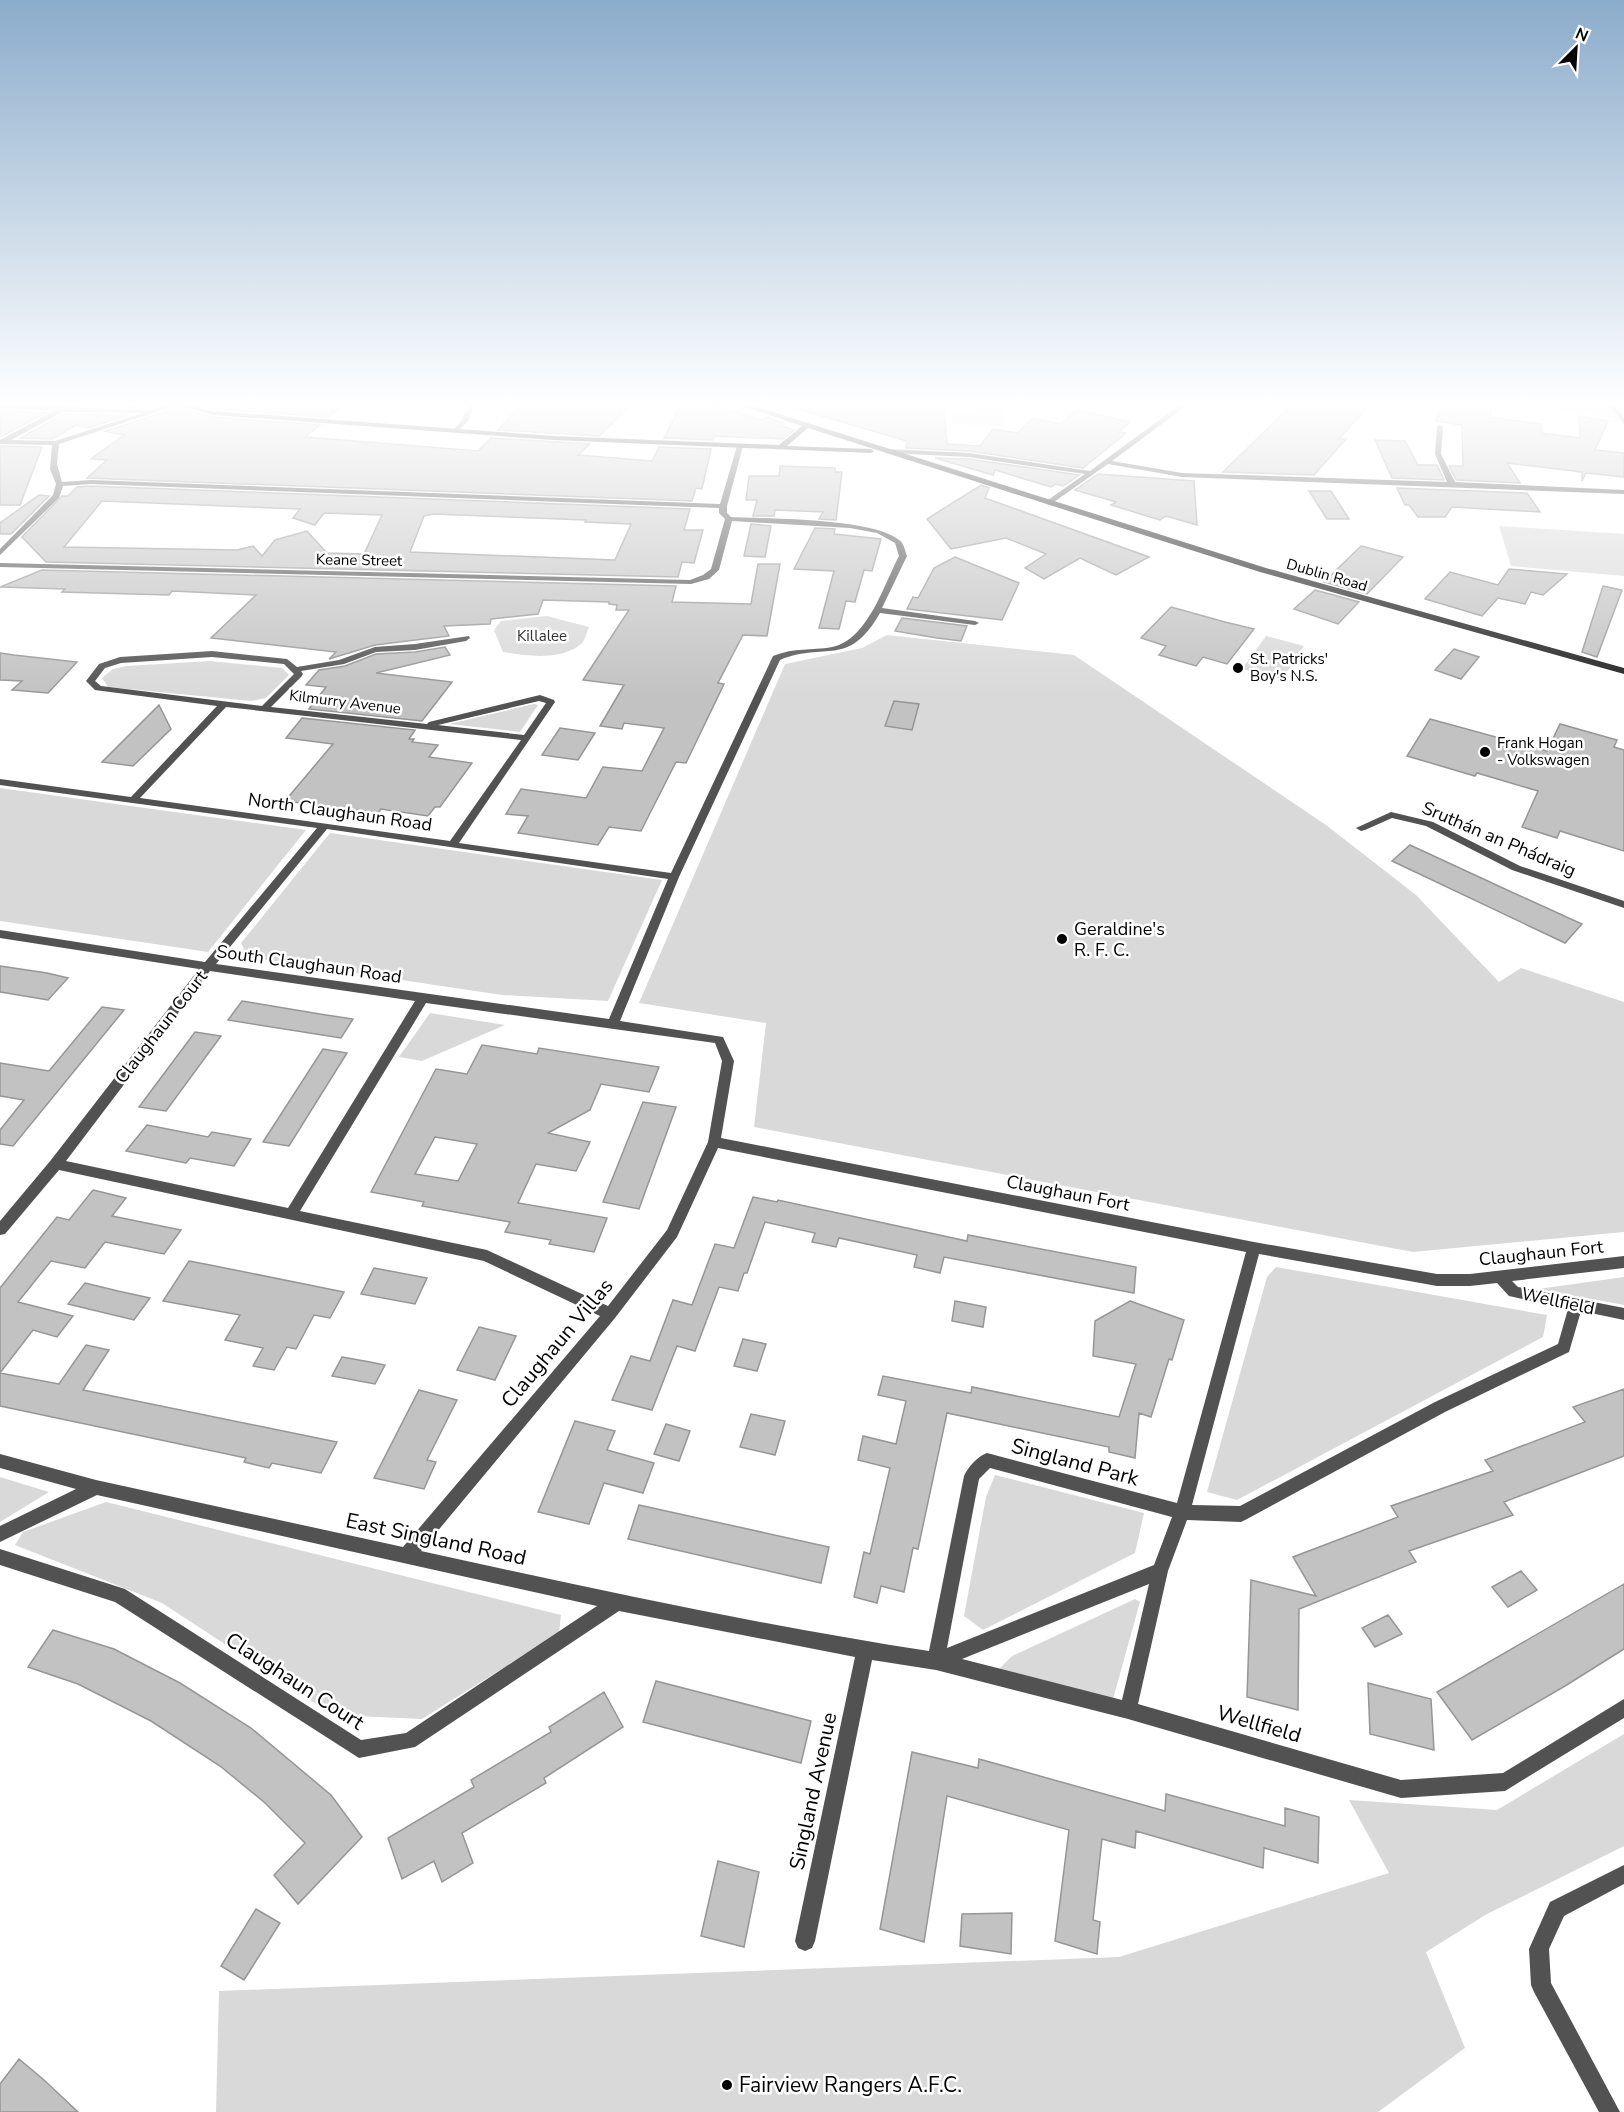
<svg xmlns="http://www.w3.org/2000/svg" width="1624" height="2112" font-family="'Nunito Sans',sans-serif">
  <style>
    .green { fill: #d9d9d9 }
    .building { fill: #c2c2c2; stroke: #969696; stroke-width: 1.5; fill-rule: evenodd }
    .lines { fill: none; stroke-linecap: round; stroke-linejoin: round }
    .street { fill: #525252; fill-rule: evenodd }
    .secondary { fill: #1f1f1f; fill-rule: evenodd }
    .poi-dot { fill: #000; stroke: #fff; stroke-width: 2 }
    .labels { text-anchor: middle; stroke-width: 5; stroke-linejoin: round; paint-order: stroke }
    .far-street-label { font-size: 15px; fill: #000; stroke: #fff }
    .far-park-label { font-size: 15px; fill: #303030; stroke: #fff }
    .far-poi-label { font-size: 15px; fill: #000; stroke: #fff; text-anchor: start }
    .street-label { font-size: 18px; fill: #000; stroke: #fff }
    .poi-label { font-size: 18px; fill: #000; stroke: #fff; text-anchor: start }
    .near-street-label { font-size: 21px; fill: #000; stroke: #fff }
    .near-poi-label { font-size: 21px; fill: #000; stroke: #fff; text-anchor: start }
  </style>
  <rect width="100%" height="100%" fill="#fff"/>
  <path class="green" d="M952,401H1004L1005,411L952,409Z
    M1532,401H1624V419L1532,406Z
    M952,411L1005,412L1006,426L952,424Z
    M1499,526L1624,534V576L1511,566Z
    M547,616L589,627C587,632 585,641 581,644C561,661 527,656 503,652L494,630L501,621Z
    M887,635L1074,655L1326,825L1416,895L1499,982L1521,968L1624,1002V1232L1413,1252L754,1127L766,1023L639,1003L785,664L862,648Z
    M1266,636L1304,646L1282,679L1242,669Z
    M210,661L282,668L289,675L266,698L251,701L108,687L102,678L113,669L127,666Z
    M534,704L538,705L520,732L449,724Z
    M0,788L306,830L208,952L0,921Z
    M330,833L662,880L608,1001L502,995L248,957L241,943Z
    M430,1013L505,1025L422,1061L399,1057Z
    M1276,1267L1547,1315L1543,1337L1237,1500L1207,1492L1267,1277Z
    M1624,1277V1305L1538,1289Z
    M995,1475L1144,1513L1135,1553L983,1630L964,1616L986,1497Z
    M0,1477L49,1492L0,1522Z
    M106,1502L561,1615L559,1633L422,1719L333,1715L162,1603L15,1545L23,1532Z
    M1135,1599L1140,1602L1113,1699L998,1670L1012,1656Z
    M1624,1734V1846L1487,1914L1426,1952L1465,2048L1378,2112H216L219,1991L1119,1957L1389,1873L1349,1800L1497,1810Z"/>
  <path class="building" d="M0,401H137L161,404L150,408Z
    M206,401H348L329,417L213,409L206,407Z
    M524,401H635L599,436L498,430Z
    M683,401H699L761,420L768,417L783,422L782,426L794,430L783,439L714,436L713,440L664,438Z
    M792,401L943,403L947,444L980,446L993,429L1018,433L1033,418L1060,424L1077,410L1130,422L1119,432L1126,433L1083,468L969,451L906,448L907,441L791,407Z
    M1296,401H1373L1339,439H1346L1314,475L1223,472Z
    M1442,401H1493L1490,417L1541,424V433L1580,438L1579,416L1608,421L1595,450L1624,453V477L1586,473L1582,481V472L1507,463L1520,483L1456,480L1449,466H1463L1462,425L1436,421Z
    M177,408L213,417L320,425L305,437L478,451L491,438L590,444L578,455L652,461L659,447L711,449L702,489L696,488L692,501L87,478L107,460L91,459L124,435L105,431Z
    M0,410L46,413L0,437Z
    M64,414L128,415L89,428L76,425L52,439L20,438Z
    M1375,440L1405,441L1418,465H1437L1444,480L1392,478Z
    M0,446L42,447L20,505H0Z
    M935,458L969,459L1079,475L1063,486L1056,484L1051,487L995,470L993,475Z
    M780,466L835,468V472H842L836,520L819,519L823,512L775,510L774,516H753L757,500H746L749,476H779Z
    M1098,474L1194,481L1197,525L1166,516L1160,520L1111,505L1116,502L1075,490Z
    M981,485L989,488L985,498L1149,557L1116,575L1080,558L1044,579L1025,568L1046,554L1006,538L951,549L927,519Z
    M91,486L690,509L684,530H703L694,563L682,562L678,577L46,562L22,537L62,496H68L77,487ZM102,501L300,509L293,518L315,525L324,513L382,515L364,554L327,553L307,531L275,540L262,556L253,546L237,550L64,547ZM433,514L586,520L585,522L631,524L615,560L410,552L424,516Z
    M1397,488L1527,493L1540,512L1452,507L1445,517H1418L1409,505H1405Z
    M1309,491H1331L1349,519H1327Z
    M39,495L49,496L11,534H0V523Z
    M751,524L771,526L765,557L744,556Z
    M815,528L835,529L834,534L881,539L872,571L864,570L855,602L846,601L839,629L819,628L834,571L794,569Z
    M1361,546L1403,557L1367,594L1324,582Z
    M955,557L1019,583L1002,620L907,609L913,597L918,598L934,568Z
    M758,564H780L767,636L743,635L718,683L724,684L686,763L676,762L641,831L609,827L598,845L518,833L528,816L506,814L521,789L586,798L603,767L642,771L664,728L624,723L622,729L600,726L624,685L583,680L629,610H616L617,605L609,604V602L543,600L538,614L491,619L490,624L444,626L449,636L375,645L329,659L336,652L211,638L256,595L172,591L169,595L62,592L65,589L0,587L42,570L676,586L672,602L751,604Z
    M1509,569L1567,574L1543,595L1531,592L1525,604L1498,598L1482,616L1425,599L1450,572L1498,585Z
    M1603,586L1622,590L1597,657L1582,652Z
    M1315,590L1359,602L1338,624L1294,609Z
    M1171,607L1225,622L1254,629L1227,664L1203,657L1196,666L1159,655L1166,646L1141,638Z
    M902,618L967,626L961,641L937,638L895,631Z
    M445,647L450,655L376,673L452,682L422,721L309,709L326,687L306,685L319,670L345,666L376,654L415,652Z
    M1454,649L1479,657L1461,679L1435,670Z
    M0,653L14,655L77,662L48,693L12,690L22,681L0,680Z
    M894,701L919,704L912,730L885,726Z
    M159,705L171,729L133,766L102,762Z
    M302,718L415,730L409,739H414L412,742L438,745L429,757L472,763L440,807H435L428,816L381,809L378,813L285,801L333,744L286,738Z
    M1430,719L1547,751L1560,724L1617,740L1614,747L1624,750V851L1560,831L1557,838L1522,827L1538,791L1477,773L1475,776L1407,756Z
    M560,728L595,733L578,760L542,755Z
    M1410,845L1505,889L1582,924L1565,943L1392,861Z
    M0,966L47,973L68,978L48,1000L0,992Z
    M242,1001L326,1015L353,1019L341,1038L228,1020Z
    M102,1007L124,1010L13,1146L0,1144V1130L24,1100L0,1096V1063L49,1071Z
    M195,1032L221,1036L166,1111L139,1107Z
    M482,1045L537,1054L539,1048L659,1067L649,1092L601,1084L590,1110L548,1133L590,1142L576,1171L536,1164L518,1203L607,1218L594,1252L549,1244L551,1240L505,1232L510,1222L422,1206L424,1202L371,1192L436,1069L467,1074ZM435,1137L477,1144L458,1181L415,1174Z
    M323,1049L347,1053L289,1146L263,1142Z
    M643,1102L676,1107L639,1209L603,1202Z
    M147,1125L208,1137L212,1132L251,1139L234,1166L190,1158L186,1163L126,1151Z
    M93,1190L126,1198L112,1216L181,1230L164,1254L105,1242L85,1268L51,1261L18,1302L73,1316L57,1337L33,1330L0,1373V1288L57,1217L69,1220Z
    M753,1197L777,1202L778,1200L967,1241L968,1235L1136,1267L1134,1293L944,1257L940,1273L914,1267L917,1255L839,1238L836,1247L812,1242L815,1233L765,1222L747,1273H744L738,1291L719,1287L695,1351L677,1346L652,1410L612,1400L631,1356L650,1361L673,1300L692,1305L715,1244L734,1248Z
    M189,1261L210,1265L344,1292L330,1318L314,1315L296,1349L287,1347L274,1370L253,1366L263,1348L225,1340L240,1315L163,1301Z
    M374,1268L427,1278L415,1304L361,1294Z
    M85,1283L118,1291L150,1298L134,1320L68,1304Z
    M955,1301L986,1307L983,1327L952,1321Z
    M1130,1301L1184,1320L1172,1360L1169,1359L1151,1417L1139,1413L1135,1458L1109,1452V1447L947,1413L918,1549L913,1548L904,1592L881,1586L877,1603L854,1597L864,1552L870,1554L890,1468L858,1460L863,1436L896,1444L906,1401L878,1395L883,1376L971,1393L972,1387L1119,1417L1136,1364L1093,1356L1095,1321Z
    M479,1327L516,1336L495,1380L457,1370Z
    M743,1339L766,1344L757,1371L734,1366Z
    M86,1345L109,1350L83,1390L337,1442L321,1473L272,1463L269,1468L244,1462L246,1458L0,1406V1373L59,1384Z
    M342,1357L370,1362L385,1365L375,1384L332,1376Z
    M1624,1389V1456L1504,1502L1513,1515L1409,1551L1416,1562L1299,1609L1298,1710L1247,1697L1251,1580L1316,1596L1293,1557L1398,1517L1391,1506L1493,1471L1485,1460L1585,1422L1573,1407Z
    M419,1390L457,1400L427,1460L436,1462L424,1489L374,1478Z
    M751,1414L785,1421L775,1455L740,1447Z
    M575,1421L615,1431L607,1450L654,1463L643,1493L604,1483L589,1524L538,1512Z
    M666,1424L690,1431L679,1461L654,1454Z
    M639,1505L829,1547L821,1583L628,1539Z
    M1521,1571L1537,1590L1508,1607L1492,1587Z
    M1624,1584V1649L1565,1686L1472,1740L1437,1692Z
    M1388,1615L1402,1634L1375,1647L1362,1628Z
    M53,1630L114,1649L180,1683L251,1728L331,1795L362,1837L298,1904L274,1875L305,1843L264,1802L220,1766L151,1721L78,1684L28,1667Z
    M656,1681L811,1721L801,1763L643,1722Z
    M1368,1683L1431,1699L1434,1750L1370,1734Z
    M604,1692L623,1727L544,1778L546,1783L462,1833L473,1863L442,1882L434,1861L402,1879L388,1838L474,1787L471,1780L551,1732L549,1727Z
    M912,1752L978,1768L979,1759L1165,1811L1166,1794L1285,1826V1808L1319,1817L1318,1863L1264,1848L1263,1868L1136,1831L1135,1848L1102,1839L1093,1920L1100,1922L1097,1954L1055,1941L1069,1830L947,1796L924,1942L880,1929Z
    M718,1861L759,1872L744,1947L701,1936Z
    M256,1909L280,1923L244,1980L221,1966Z
    M1012,1913L1011,1954L960,1946L962,1914Z
    M19,2059L44,2080L78,2112H0V2084Z"/>
  <g class="lines">
    <path class="street" d="M194,401H203L188,408L183,407Z
      M470,401H476L468,421L458,431H454V429L462,420Z
      M1185,401H1193L1112,461L1182,473L1447,482L1435,454L1437,427L1440,425L1443,427L1441,454L1455,482L1624,490V494L1182,477L1108,464L1051,504L1047,502L1048,500L1085,474L969,457L888,453L885,451L888,449L969,453L1090,471Z
      M1605,401H1612L1624,418V424Z
      M176,402L179,404L178,405L59,444L57,464L62,482L91,480L720,504L737,446L740,444L743,446L727,506V513L731,517C769,519 872,518 899,540C904,543 905,551 907,556L882,608L975,621L979,623L975,625L880,613C848,669 825,641 780,660L679,877L620,1021L723,1037L734,1061L721,1138L1254,1242L1437,1274H1470L1624,1256V1268L1512,1281L1518,1287L1624,1308V1320L1581,1311L1569,1352L1445,1412L1247,1519L1241,1522L1187,1520L1168,1571L1138,1704L1401,1780L1503,1773L1624,1699V1718L1505,1791L1401,1798L1128,1719L936,1670L872,1660L815,1941L812,1948L805,1951L798,1948L795,1941L855,1657L619,1611L415,1747L359,1758L115,1602L0,1565V1549L125,1589L361,1740L406,1733L597,1606L97,1495L0,1542V1526L76,1489L0,1468V1454L96,1480L403,1547L600,1316L484,1261L59,1170L5,1234L0,1235V1221L51,1160L199,969L0,938V930L205,962L317,828L0,785V779L131,797L217,706L95,690L86,681L99,664L120,657L212,651L287,659L297,667L339,660L375,647L415,644L469,636L470,638L466,641L415,650L376,652L344,664L301,671L303,674L302,676L271,707L427,724L429,722L540,695L554,700L555,702L459,843L671,873L773,656C796,647 810,651 832,647C868,640 884,584 899,556L895,543L877,533L850,528L732,521L719,570L709,579L691,584L0,567V563L690,580L703,575L711,569L725,519L719,513V508L91,484L63,486L59,498L0,555V549L53,495L56,484L50,469L52,445L0,444V440L54,411L0,408V404L150,410ZM63,412L142,413L55,441L11,440ZM212,657L284,664L294,674L262,706L101,686L95,681L105,668L121,663ZM539,701L546,703L524,735L438,725ZM226,707L521,740L450,841L140,798ZM327,829L668,879L609,1019L216,964ZM210,971L415,1001L288,1208L66,1161ZM426,1003L715,1043L722,1061L708,1142L667,1230L608,1306L487,1250L300,1211ZM718,1148L1246,1252L1177,1503L987,1453C978,1456 968,1467 964,1476L929,1651C759,1625 590,1588 421,1551L615,1318L677,1237ZM1259,1254L1437,1286H1470L1497,1283L1509,1296L1568,1309L1558,1344L1435,1402L1240,1506L1192,1505ZM990,1468L1172,1517L1154,1565L947,1648L979,1479ZM1149,1584L1122,1700L962,1659Z
      M1391,812L1433,822L1520,866L1624,901V908L1512,870L1426,826L1392,818L1365,830L1361,831L1356,828Z
      M1624,1865V1884L1564,1916L1549,1949L1551,1983L1620,2112H1599L1534,1992L1531,1985L1529,1949L1550,1902Z"/>
    <path class="secondary" d="M162,401H174L213,411L553,436L779,445L802,426L728,401H738L1266,568L1624,668V674L1260,572L808,428L787,446L871,449L874,451L871,453L553,440L213,415Z"/>
  </g>
  <linearGradient id="sky" x2="0" y2="1"><stop stop-color="#8baccb"/><stop offset="0.58" stop-color="#fff"/><stop offset="1" stop-color="#fff" stop-opacity="0"/></linearGradient>
  <rect width="1624" height="697" fill="url(#sky)"/>
  <g class="poi-dot">
    <circle cx="1238" cy="668" r="6"/>
    <circle cx="1485" cy="752" r="6"/>
    <circle cx="1062" cy="939" r="6"/>
    <circle cx="727" cy="2085" r="6"/>
  </g>
  <g class="labels">
    <g class="far-street-label">
      <text transform="translate(359 560) rotate(1)" y="5">Keane Street</text>
      <text transform="translate(1327 575) rotate(16)" y="5">Dublin Road</text>
      <text transform="translate(345 702) rotate(7)" y="5">Kilmurry Avenue</text>
    </g>
    <g class="far-park-label">
      <text x="542" y="641">Killalee</text>
    </g>
    <g class="far-poi-label">
      <text x="1250" y="664">St. Patricks'<tspan x="1250" dy="17">Boy's N.S.</tspan></text>
      <text x="1497" y="748">Frank Hogan<tspan x="1497" dy="17">- Volkswagen</tspan></text>
    </g>
    <g class="street-label">
      <text transform="translate(340 812) rotate(8)" y="6">North Claughaun Road</text>
      <text transform="translate(1499 839) rotate(23)" y="6">Sruthán an Phádraig</text>
      <text transform="translate(309 964) rotate(8)" y="6">South Claughaun Road</text>
      <text transform="translate(161 1027) rotate(-52)" y="6">Claughaun Court</text>
      <text transform="translate(1068 1193) rotate(11)" y="6">Claughaun Fort</text>
      <text transform="translate(1541 1253) rotate(-6)" y="6">Claughaun Fort</text>
      <text transform="translate(1558 1301) rotate(12)" y="6">Wellfield</text>
    </g>
    <g class="poi-label">
      <text x="1074" y="935">Geraldine's<tspan x="1074" dy="21">R. F. C.</tspan></text>
    </g>
    <g class="near-street-label">
      <text transform="translate(557 1343) rotate(-50)" y="7">Claughaun Villas</text>
      <text transform="translate(1075 1462) rotate(15)" y="7">Singland Park</text>
      <text transform="translate(436 1539) rotate(12)" y="7">East Singland Road</text>
      <text transform="translate(295 1681) rotate(33)" y="7">Claughaun Court</text>
      <text transform="translate(1259 1724) rotate(16)" y="7">Wellfield</text>
      <text transform="translate(813 1791) rotate(-78)" y="7">Singland Avenue</text>
    </g>
    <g class="near-poi-label">
      <text x="739" y="2092">Fairview Rangers A.F.C.</text>
    </g>
  </g>
  <g transform="translate(1576 48) rotate(24)" stroke="#ffffff" stroke-width="4.5" paint-order="stroke">
  <path d="M0-4.5L10 22L0 15L-10 22Z" fill="#000000"/>
  <text y="-9" font-size="16" font-weight="bold" text-anchor="middle" fill="#000000">N</text>
  </g>
</svg>
